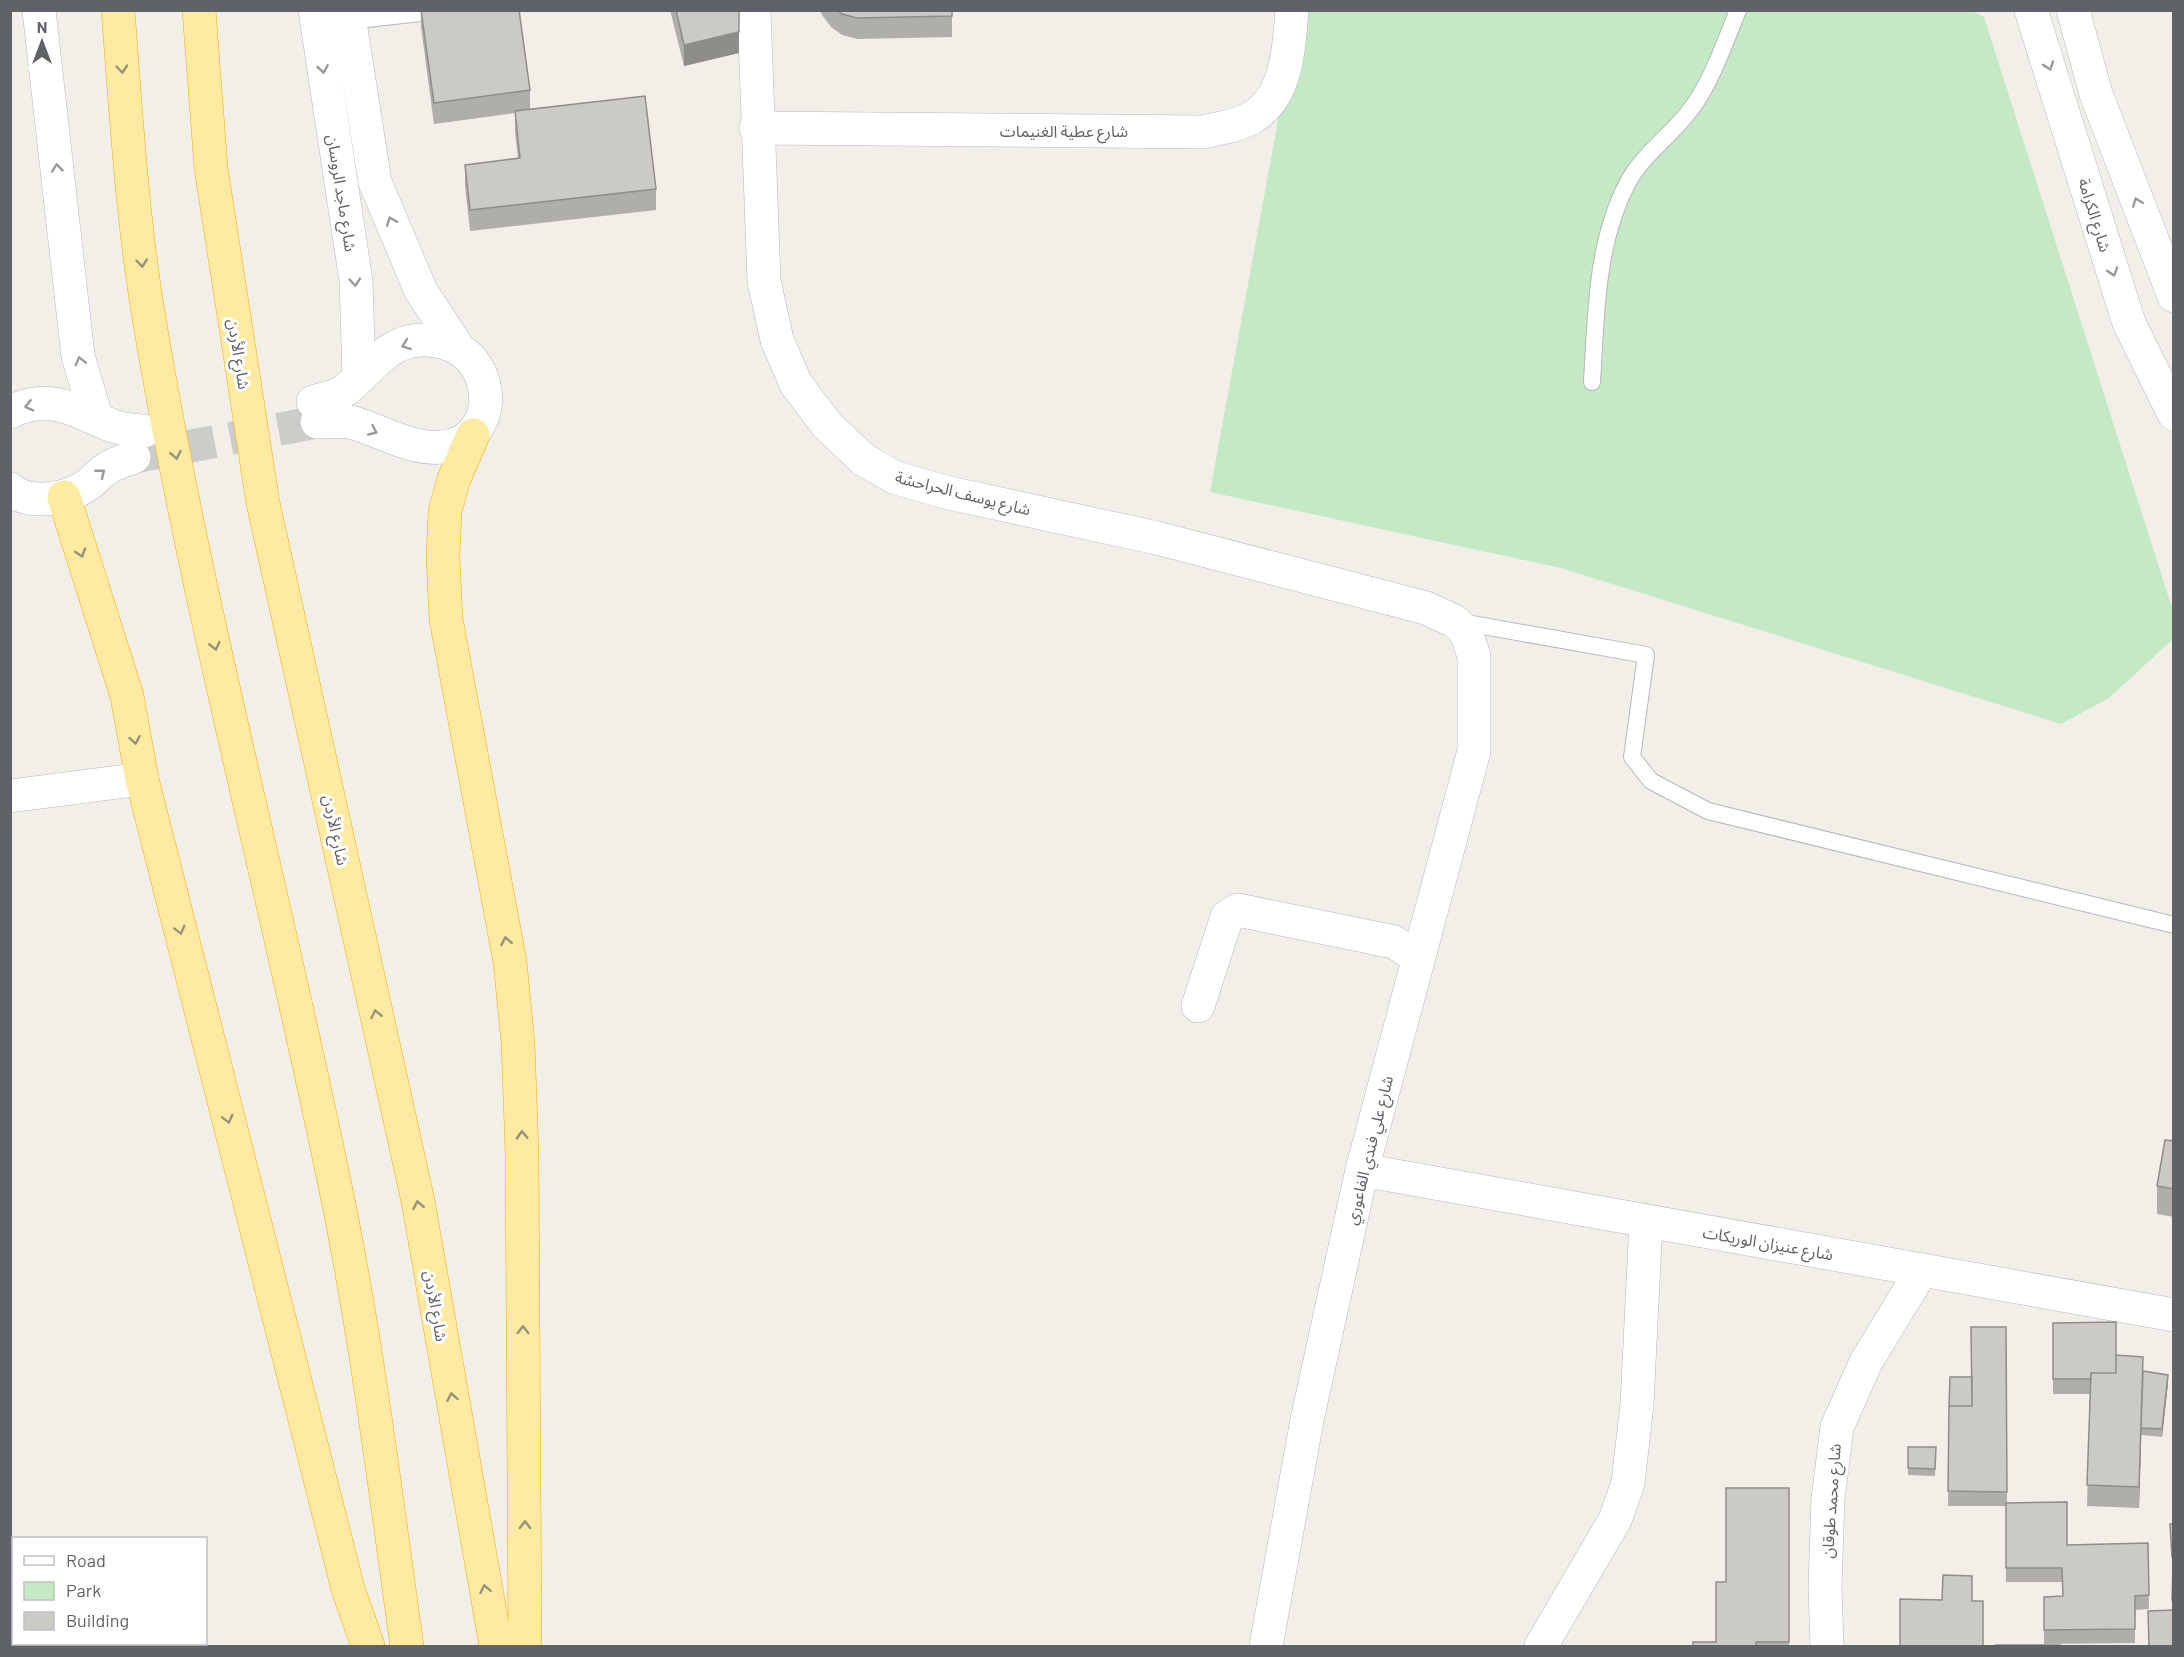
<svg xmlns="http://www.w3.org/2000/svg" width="2184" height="1657" font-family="Barlow,'Noto Sans Arabic',sans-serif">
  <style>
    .green { fill: #c5e8c5 }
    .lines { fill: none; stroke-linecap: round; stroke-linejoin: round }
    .tertiary-tunnel { stroke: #ccccc8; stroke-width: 33; stroke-dasharray: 33 16; stroke-linecap: butt }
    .service-casing { stroke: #b5b8bc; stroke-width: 18 }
    .minor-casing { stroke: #b5b8bc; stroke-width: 34 }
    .tertiary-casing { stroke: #b5b8bc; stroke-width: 34 }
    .trunk-casing { stroke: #f9ab00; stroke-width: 34 }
    .service { stroke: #fff; stroke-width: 16 }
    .minor { stroke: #fff; stroke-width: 33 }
    .tertiary { stroke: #fff; stroke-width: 33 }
    .trunk { stroke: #feeaa1; stroke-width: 33 }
    .wall { fill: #afaea9 }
    .shaded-wall { fill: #8f8d8a }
    .building { fill: #cccac5; stroke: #8f8d8a; stroke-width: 1.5 }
    .oneway { stroke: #979a9d }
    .oneway2 { stroke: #97927c }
    .labels { text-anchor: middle; stroke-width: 6; stroke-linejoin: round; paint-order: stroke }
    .street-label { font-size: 16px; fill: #5f6368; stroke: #fff }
  </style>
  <rect width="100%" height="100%" fill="#f1efe8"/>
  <path class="green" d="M1298,11H1972L1984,17L2173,611V639L2109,698L2061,724L1561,568L1210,492Z"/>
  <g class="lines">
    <path class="tertiary-tunnel" d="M134,457L317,422"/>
    <g class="service-casing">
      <path id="service" d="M349,21L447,10
        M1592,382C1596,315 1596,242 1628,182C1644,153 1672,135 1691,109C1710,85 1726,40 1738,10
        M1461,622L1646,655L1632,757L1651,781L1708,811L2174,925"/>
    </g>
    <g class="minor-casing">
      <path id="minor" d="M754,10L764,281L777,340L796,384L827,425L864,460L896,478L949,493L1157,538L1426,608L1454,621L1466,632L1474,656V751L1362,1170L1307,1420L1266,1646
        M756,128L1203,132C1220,128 1238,126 1253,117C1288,95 1289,46 1292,10
        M10,796L142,779
        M1198,1006L1227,917L1238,910L1394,942L1417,957
        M1362,1170L2174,1315
        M1541,1646L1615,1520L1628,1483L1637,1404L1646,1222
        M1827,1646L1825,1586L1828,1499L1837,1427L1866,1362L1922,1270"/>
    </g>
    <g class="tertiary-casing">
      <path id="tertiary" d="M39,10L78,356L96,417
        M315,10L356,281L359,376
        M348,10L375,182L421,291L457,346
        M2031,10L2129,323L2174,414
        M2073,10L2096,94L2174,296
        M313,402C322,399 335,397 343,392C365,376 383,346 412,341C494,329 509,433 449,446C417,453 386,433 357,424C346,420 329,422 317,422
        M10,412C54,391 76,413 116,427C125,430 135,430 144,431
        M10,489C29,506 67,499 86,486C94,481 100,472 108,468C115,463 126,460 134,457"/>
    </g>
    <g class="trunk-casing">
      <path id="trunk" d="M118,10C126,113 132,217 149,318C197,607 274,890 333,1176C366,1331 385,1490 407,1646
        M199,10L211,168L263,503L418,1201L496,1646
        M473,435L454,479L445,511L443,557L446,619L510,962L518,1043L522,1153L525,1646
        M64,497L127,696L142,779L348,1589L368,1646"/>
    </g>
    <use href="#service" class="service"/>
    <use href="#minor" class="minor"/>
    <use href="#tertiary" class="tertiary"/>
    <use href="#trunk" class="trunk"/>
  </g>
  <path class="wall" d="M421,10H519L530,90V109L656,189V210L470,231L465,186V165L518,159L515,132V113L434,124L421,27Z
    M670,10H739V53L684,66Z
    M820,10H952V37L857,39L842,35L831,27L822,15Z
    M2174,1141V1217L2157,1214V1186Z
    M2053,1323L2116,1355L2143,1371L2168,1383L2162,1437L2141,1435L2139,1508L2087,1506L2090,1394H2053Z
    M2006,1327L2007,1503L2067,1545L2148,1543L2149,1609L2135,1610V1643L2044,1644V1597L2063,1596L2062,1582H2006V1506H1948L1950,1377H1972Z
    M1908,1447H1936L1935,1476L1908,1475Z
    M1789,1488V1647H1693L1716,1642L1726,1582Z"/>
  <path class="shaded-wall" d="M739,32V53L684,66V45Z
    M2143,1357V1378L2139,1508V1487Z
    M2168,1375V1383L2162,1437V1429Z"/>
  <path class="building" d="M421,10H519L530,90L434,103Z
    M676,10H739V32L684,45Z
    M837,10H952V16L857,18L842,14Z
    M645,96L656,189L470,210L465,165L520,158L515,111Z
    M2165,1140L2174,1141V1189L2157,1186Z
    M2116,1322V1373H2091V1379H2053V1323Z
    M1971,1327H2006L2007,1492L1948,1491L1949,1406H1972Z
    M2116,1355L2143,1357L2139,1487L2087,1485L2091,1373H2116Z
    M2143,1371L2168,1375L2162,1429L2141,1428Z
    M1950,1377H1972V1406H1949Z
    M1908,1447H1936L1935,1469L1908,1468Z
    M1726,1488H1789V1642H1756V1647H1693V1642H1716V1582H1726Z
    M2067,1502V1545L2148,1543L2149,1595L2135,1596V1629L2044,1630V1597L2063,1596L2062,1568H2006V1503Z
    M2170,1524H2174V1557H2172Z
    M2173,1567H2174V1600H2172Z
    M1943,1575L1972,1576V1601H1983V1647L1900,1646V1599L1942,1600Z
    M2174,1610V1647H2149L2148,1611Z
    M1996,1645H2060V1647H1996Z"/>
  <defs><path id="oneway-chevron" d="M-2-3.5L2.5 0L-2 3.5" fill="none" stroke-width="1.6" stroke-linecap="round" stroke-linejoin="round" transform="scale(1.5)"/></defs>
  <g class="oneway">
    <use href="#oneway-chevron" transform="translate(2049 66) rotate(71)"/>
    <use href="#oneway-chevron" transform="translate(323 69) rotate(81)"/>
    <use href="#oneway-chevron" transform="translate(57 168) rotate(-96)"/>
    <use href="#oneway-chevron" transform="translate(2137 202) rotate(-111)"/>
    <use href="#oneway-chevron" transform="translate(391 221) rotate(-112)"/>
    <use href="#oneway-chevron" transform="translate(2113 272) rotate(73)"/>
    <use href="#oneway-chevron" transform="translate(355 282) rotate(85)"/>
    <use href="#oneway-chevron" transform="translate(406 345) rotate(160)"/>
    <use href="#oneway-chevron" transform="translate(80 361) rotate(-104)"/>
    <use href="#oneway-chevron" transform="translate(29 406) rotate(167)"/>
    <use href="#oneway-chevron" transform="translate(373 431) rotate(24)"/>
    <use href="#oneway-chevron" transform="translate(101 473) rotate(-39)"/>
  </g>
  <g class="oneway2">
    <use href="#oneway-chevron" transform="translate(122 69) rotate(85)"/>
    <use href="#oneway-chevron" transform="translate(142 263) rotate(84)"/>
    <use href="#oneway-chevron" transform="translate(176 455) rotate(79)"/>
    <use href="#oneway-chevron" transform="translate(81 553) rotate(72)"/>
    <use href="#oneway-chevron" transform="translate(215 646) rotate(77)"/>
    <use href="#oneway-chevron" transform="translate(135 740) rotate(80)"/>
    <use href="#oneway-chevron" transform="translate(180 930) rotate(76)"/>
    <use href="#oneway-chevron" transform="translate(506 941) rotate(-101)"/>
    <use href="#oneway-chevron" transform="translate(376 1014) rotate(-102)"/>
    <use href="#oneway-chevron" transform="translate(228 1119) rotate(76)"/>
    <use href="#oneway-chevron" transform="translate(522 1135) rotate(-92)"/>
    <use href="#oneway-chevron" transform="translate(418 1205) rotate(-101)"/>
    <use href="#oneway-chevron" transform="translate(523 1330) rotate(-90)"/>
    <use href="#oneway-chevron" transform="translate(452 1397) rotate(-100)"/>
    <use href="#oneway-chevron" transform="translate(525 1525) rotate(-90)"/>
    <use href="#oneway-chevron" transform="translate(485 1589) rotate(-101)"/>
  </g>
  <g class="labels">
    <g class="street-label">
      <text x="1064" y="137">شارع عطية الغنيمات</text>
      <text transform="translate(342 193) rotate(81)" y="6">شارع ماجد الروسان</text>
      <text transform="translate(2095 215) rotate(73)" y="6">شارع الكرامة</text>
      <text transform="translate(239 354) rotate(81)" y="6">شارع الأردن</text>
      <text transform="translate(963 493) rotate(14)" y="6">شارع يوسف الحراحشة</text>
      <text transform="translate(336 830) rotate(78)" y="6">شارع الأردن</text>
      <text transform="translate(1369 1150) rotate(-76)" y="6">شارع علي فندي الفاعوري</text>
      <text transform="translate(1768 1243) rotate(10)" y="6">شارع عنيزان الوريكات</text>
      <text transform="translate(436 1306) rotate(80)" y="6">شارع الأردن</text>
      <text transform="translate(1831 1501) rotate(-86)" y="6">شارع محمد طوقان</text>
    </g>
  </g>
  <rect width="2184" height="1657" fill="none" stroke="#5f6368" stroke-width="24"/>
  <rect x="12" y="1537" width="195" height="108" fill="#ffffff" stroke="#bfc1c3" stroke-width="1.5"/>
  <rect x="24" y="1556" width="30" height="9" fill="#ffffff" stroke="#bfc1c3" stroke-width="1.5"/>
  <text x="66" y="1567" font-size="18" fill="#5f6368">Road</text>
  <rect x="24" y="1582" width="30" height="18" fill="#c5e8c5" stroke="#bfc1c3" stroke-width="1.5"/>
  <text x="66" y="1597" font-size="18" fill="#5f6368">Park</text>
  <rect x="24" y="1612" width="30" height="18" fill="#cccac5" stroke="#bfc1c3" stroke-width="1.5"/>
  <text x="66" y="1627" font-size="18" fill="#5f6368">Building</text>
  <g transform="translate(42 42)" stroke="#ffffff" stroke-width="4.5" paint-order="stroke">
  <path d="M0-4.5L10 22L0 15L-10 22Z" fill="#5f6368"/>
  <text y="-9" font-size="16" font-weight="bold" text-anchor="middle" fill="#5f6368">N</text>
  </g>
</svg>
